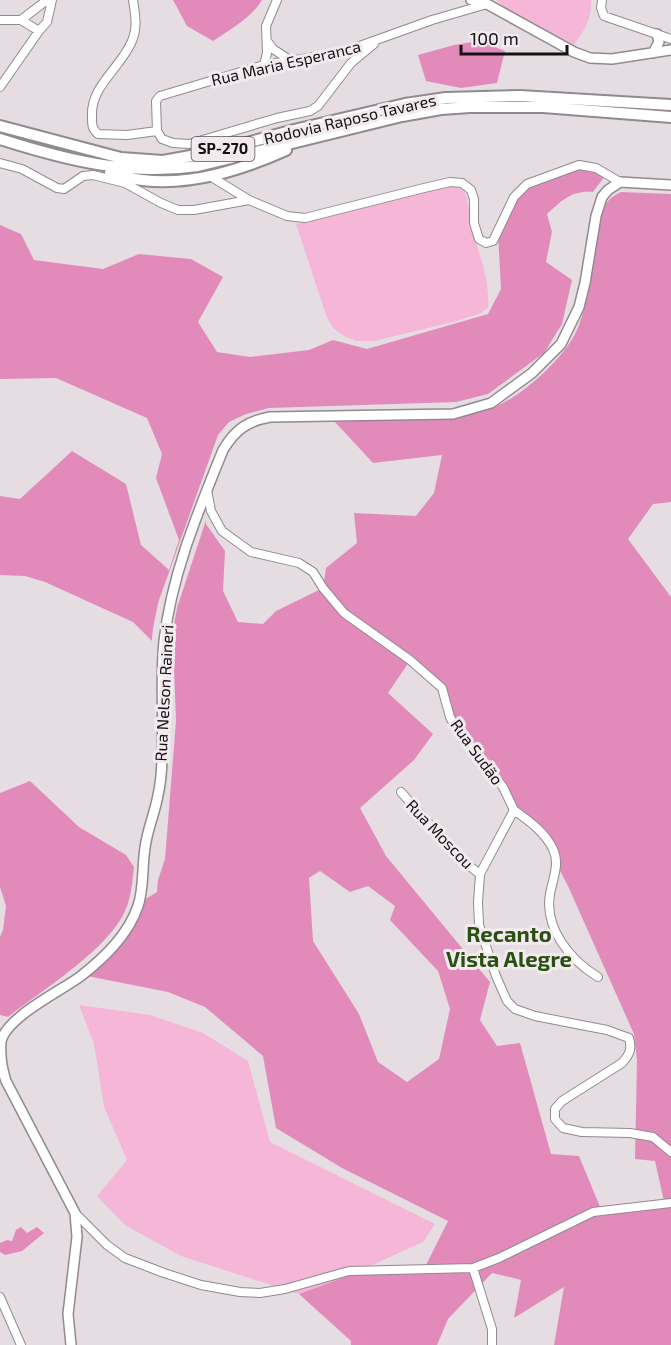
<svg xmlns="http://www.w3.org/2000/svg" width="671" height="1345" font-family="'Exo 2',sans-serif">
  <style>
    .green { fill: #f5b6d7 }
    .forest { fill: #e28bbb; fill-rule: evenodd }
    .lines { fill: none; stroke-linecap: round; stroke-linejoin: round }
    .minor-casing { stroke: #918a8e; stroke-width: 10 }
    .major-casing { stroke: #918a8e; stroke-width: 12 }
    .highway-casing { stroke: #918a8e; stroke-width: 14 }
    .minor { stroke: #fff; stroke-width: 8 }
    .major { stroke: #fff; stroke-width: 9 }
    .highway { stroke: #fff; stroke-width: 10 }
    .labels { text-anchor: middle; stroke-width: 6; stroke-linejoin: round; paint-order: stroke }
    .shield { fill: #f2eaee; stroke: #575255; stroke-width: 1.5 }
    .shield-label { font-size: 15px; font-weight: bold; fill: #141113 }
    .street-label { font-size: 16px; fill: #141113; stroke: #f2eaee }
    .district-label { font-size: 22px; font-weight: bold; fill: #295012; stroke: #f2eaee }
  </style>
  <rect width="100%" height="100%" fill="#e5dde1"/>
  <path class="green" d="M496,0H591C592,19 585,29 574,45L506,9Z
    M452,185C456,187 461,188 464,192C470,199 468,214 471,224C478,253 490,277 488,308L479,314L453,322L374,341H356L344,336L333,328L326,315L296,224Z
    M79,1005L150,1015L203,1033L248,1061L270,1142L435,1224L423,1242L350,1275L299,1294L181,1256L125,1225L97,1196L127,1160L104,1107L94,1044Z"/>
  <path class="forest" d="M173,0H262C252,17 230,30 213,41L187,26Z
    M479,41L505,51L497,83L461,88L426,81L418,55L454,45Z
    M579,166L597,169L605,176L593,192C572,190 562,200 547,214L552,232L546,262L572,280L562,324L544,353L488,394L456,402L269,408L246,414L229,422L218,435L158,603C156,616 152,628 152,641L133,622L45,582L25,576L0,575V496L20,499L72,451L126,484L141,545L169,570L179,540L156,478L162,454L147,418L56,378L0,379V225L21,234L34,260L103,269L139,254L191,259L223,277L198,322L217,352L250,357L309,350L333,340L367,349L488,314L501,289L498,234L515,199L527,185Z
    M621,192L671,194V502L653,504L628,539L671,597V1345H554L564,1287L514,1318L521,1280L492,1273L448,1319L437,1345H351V1341L299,1294L350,1275L422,1273L448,1221L342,1168L276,1128L263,1056L205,1007L168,992L82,975L116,945L139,903L157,892L158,880L165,859L176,721L174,667L170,647L177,608L206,520V524L225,551L223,591L238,622L263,624L276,611L323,588L326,568L357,543L354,513L416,516L434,493L442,455L373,463L335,422C366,421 396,419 427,417C447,416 470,417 490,409C519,399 561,361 575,334C580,325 585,306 588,295C597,262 583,209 621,192ZM409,662L442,688L456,728L503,787L514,810L553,849L557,865L568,886L634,1034L637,1060L635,1159L655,1161L665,1206L603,1214L579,1156L551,1154L520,1043L497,1046L480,1020L490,982L386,856L360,808L414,760L433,734L388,693ZM320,871L350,892L368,886L395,906L390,920L438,971L450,1009L439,1059L407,1082L378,1062L359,1014L313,941L309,878Z
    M30,781L79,827L126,855L134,867C132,884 131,902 122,917C102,953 41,991 8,1017L0,1015V937L3,930L6,906L0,887V793Z
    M21,1227L27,1233L37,1227L44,1233L22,1251L5,1255L0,1252V1243L7,1240L12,1241L16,1230Z"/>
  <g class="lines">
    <g class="minor-casing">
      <path id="minor" d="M133,0C135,14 138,27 132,41C121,68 90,86 92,117C92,125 92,129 98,134L127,135L157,131
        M602,0L601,8L604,16L671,39
        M0,20H21L39,31L47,22L52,0
        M21,20L47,0
        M267,41L273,49L290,60
        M264,65L267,53L266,26L277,0
        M0,87L39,31
        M157,131L156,101L160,96L264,65L340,53L432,20L487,4
        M157,131L162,139L173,143L189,144L277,118L310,111L318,106L351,63L374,44
        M0,163L22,169L57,188L64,189L83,176L93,175L125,183L161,203L178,210H194L249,200L287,216L305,218L424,188L450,182L462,183L471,190L474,199V223L479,239L486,243L493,241L514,197L527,184L579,165L596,168L620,182
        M210,176L249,200
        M207,490L211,511L222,531L251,552L299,563L313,572L323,588L344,613L410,660L442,688L450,717L456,728L503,787L514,810
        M401,792L460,859L480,874
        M514,810L480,874L478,902L479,925L496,976L507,1001L515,1009L535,1016L607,1030L629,1038C632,1049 630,1054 622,1063L562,1101L555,1109V1119L563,1128L582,1132L630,1133L653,1137L671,1152
        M514,810C529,821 544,831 553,849C560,864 553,878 550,894C544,928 570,960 598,977
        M75,1213L107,1245L125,1258L164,1273L201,1285L240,1292L260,1293L285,1289L349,1271L473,1268L499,1258L593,1212L671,1203
        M473,1268L492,1329V1345
        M0,1297L21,1345"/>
    </g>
    <g class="major-casing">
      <path id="major" d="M471,0L487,4L574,52L590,58L612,59L671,50
        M653,53L659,42L657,34
        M71,1345L68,1314L77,1237L75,1213L6,1081C2,1069 0,1054 1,1041C8,1016 61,991 81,976C105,957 128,935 138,906C144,889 142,866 145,848C147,830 155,813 158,795C161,782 162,767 162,754C164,716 160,678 164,641C172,573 198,512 223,450C235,430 247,421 270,417L453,414L491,403L532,373L561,344L579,307L585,283L596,216L602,197L608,190L620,182L671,185"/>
    </g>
    <g class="highway-casing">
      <path id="highway" d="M0,126L121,158L163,161L218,151L294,130L405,104L446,98L520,96L671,105
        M0,139C66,160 128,176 198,166L402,116L441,109L470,107H543L671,117
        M110,173C120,175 131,179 142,180C191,186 241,170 286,150"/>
    </g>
    <use href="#minor" class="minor"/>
    <use href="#major" class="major"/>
    <use href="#highway" class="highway"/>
  </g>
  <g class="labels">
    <rect class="shield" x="191.5" y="137" width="63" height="24" rx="4.5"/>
    <g class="shield-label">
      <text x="223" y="154">SP-270</text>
    </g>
    <g class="street-label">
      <text transform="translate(286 63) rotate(-13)" y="6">Rua Maria Esperanca</text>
      <text transform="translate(350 119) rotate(-13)" y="6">Rodovia Raposo Tavares</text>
      <text transform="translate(164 693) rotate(-87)" y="6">Rua Nelson Raineri</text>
      <text transform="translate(477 752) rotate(54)" y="6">Rua Sudão</text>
      <text transform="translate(440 834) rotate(46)" y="6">Rua Moscou</text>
    </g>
    <g class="district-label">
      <text x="509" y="942">Recanto<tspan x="509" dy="25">Vista Alegre</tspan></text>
    </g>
  </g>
  <path d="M461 45v9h106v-9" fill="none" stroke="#141113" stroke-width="3"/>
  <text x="470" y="45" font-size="18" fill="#141113" stroke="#f2eaee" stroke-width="4.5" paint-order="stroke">100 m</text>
</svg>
